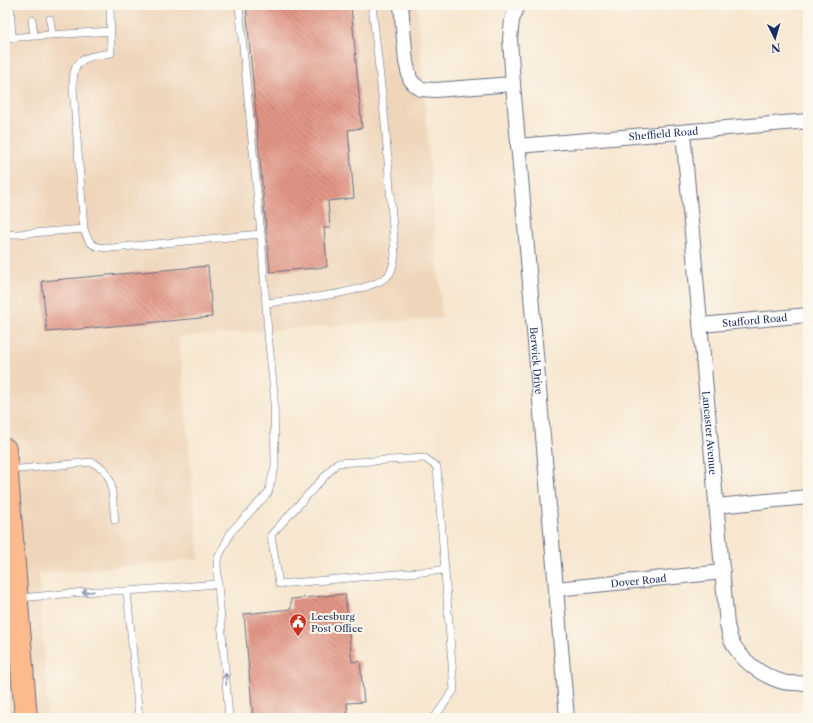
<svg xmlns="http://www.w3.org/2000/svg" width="813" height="723" font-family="'Libre Caslon Text',serif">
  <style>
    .built { fill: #efd6bb }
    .building { fill: url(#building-back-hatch) }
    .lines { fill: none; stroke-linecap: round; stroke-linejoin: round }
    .service-casing { stroke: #686f86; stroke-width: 8 }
    .minor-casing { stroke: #686f86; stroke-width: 16 }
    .trunk-casing { stroke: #686f86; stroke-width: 24 }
    .service { stroke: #fff; stroke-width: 7 }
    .minor { stroke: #fff; stroke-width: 14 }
    .trunk { stroke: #fcba8d; stroke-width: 22 }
    .oneway { stroke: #8d97ae }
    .labels { text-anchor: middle; stroke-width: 4; stroke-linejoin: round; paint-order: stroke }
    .street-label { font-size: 10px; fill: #1b2f5e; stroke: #fbf7ec }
    .poi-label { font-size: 10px; fill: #1b2f5e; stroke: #fbf7ec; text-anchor: start }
  </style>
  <defs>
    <pattern id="building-back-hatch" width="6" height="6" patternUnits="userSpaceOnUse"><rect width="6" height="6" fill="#e29585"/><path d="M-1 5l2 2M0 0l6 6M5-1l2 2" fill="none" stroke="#b67a70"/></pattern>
  </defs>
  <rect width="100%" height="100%" fill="#fbf7ec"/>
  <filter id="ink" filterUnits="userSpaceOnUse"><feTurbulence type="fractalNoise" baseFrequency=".025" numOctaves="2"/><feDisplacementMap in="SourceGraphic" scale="8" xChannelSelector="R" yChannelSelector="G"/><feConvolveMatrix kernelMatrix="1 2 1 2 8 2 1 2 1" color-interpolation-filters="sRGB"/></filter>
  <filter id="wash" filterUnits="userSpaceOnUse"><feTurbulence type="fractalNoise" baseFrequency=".012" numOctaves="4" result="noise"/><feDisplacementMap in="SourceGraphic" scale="16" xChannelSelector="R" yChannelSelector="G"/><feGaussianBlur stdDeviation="0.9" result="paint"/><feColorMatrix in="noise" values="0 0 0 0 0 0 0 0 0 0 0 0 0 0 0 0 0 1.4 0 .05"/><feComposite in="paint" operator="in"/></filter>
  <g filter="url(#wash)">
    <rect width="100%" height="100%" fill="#f7e7d0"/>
    <path class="built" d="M5,5H417L442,318L179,337L199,559L39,574L48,718H34L5,348Z
      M5,544L19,718H5Z"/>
    <g id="blocks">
      <path class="building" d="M246,5H351L362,128L348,130L354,198L328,201L330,228H324L327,267L270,272Z
        M208,266L212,317L47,332L42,281Z
        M345,594L352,662L360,661L364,702L347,703L348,718H253L244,614L291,609V599Z"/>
    </g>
  </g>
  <g filter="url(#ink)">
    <use href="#blocks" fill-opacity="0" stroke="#686f86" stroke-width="1"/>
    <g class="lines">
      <g class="service-casing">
        <path id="service" d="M10,5L12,37
          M239,5L261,234
          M50,19L52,35
          M32,20L34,36
          M5,38L111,31
          M84,229L73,87C73,81 73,72 76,67C83,55 100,55 111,53L110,5
          M5,235L84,229C89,246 95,248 112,248L261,234L268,334L274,393L275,467L268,493L231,532L217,560L218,584L127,591L139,718
          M266,303C290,300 378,293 390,273C393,268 394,261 395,255L385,122L372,5
          M9,470L92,462L105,470L111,483L115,520
          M218,584L229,718
          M20,598L96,591H127
          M434,718L454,690L437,467L425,458L337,463L271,535L279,584L444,570"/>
      </g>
      <g class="minor-casing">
        <g id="minor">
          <path d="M401,5L406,62L410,79L414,84L421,89L435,90L513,84"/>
          <path id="s1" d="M518,5L512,20L510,39L513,84L567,718"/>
          <path id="s2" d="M683,132L727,625C729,630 729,636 731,640C741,661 762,676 783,682C791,684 800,683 808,683"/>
          <path id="s3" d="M518,146L808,121"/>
          <path id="s4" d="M701,325L808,315"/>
          <path d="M717,506L808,497"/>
          <path id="s5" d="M556,589L723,572"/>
        </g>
      </g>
      <g class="trunk-casing">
        <path id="trunk" d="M5,449L26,718"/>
      </g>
      <use href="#service" class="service"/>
      <use href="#minor" class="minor"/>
      <use href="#trunk" class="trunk"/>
    </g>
    <defs><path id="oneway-shaft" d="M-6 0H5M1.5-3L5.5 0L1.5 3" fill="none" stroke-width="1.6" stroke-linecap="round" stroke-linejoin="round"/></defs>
    <g class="oneway">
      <use href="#oneway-shaft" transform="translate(88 592) rotate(174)"/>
      <use href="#oneway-shaft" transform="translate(226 679) rotate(-94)"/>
    </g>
  </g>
  <defs>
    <g id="civic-pin" transform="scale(0.9)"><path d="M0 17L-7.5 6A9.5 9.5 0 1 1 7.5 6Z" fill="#c8321e" stroke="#fbf7ec"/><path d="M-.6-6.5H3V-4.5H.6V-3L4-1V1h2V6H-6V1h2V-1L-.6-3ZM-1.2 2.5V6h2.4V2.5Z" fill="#fff"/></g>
  </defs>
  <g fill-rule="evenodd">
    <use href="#civic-pin" x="298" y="622"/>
  </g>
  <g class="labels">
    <g class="street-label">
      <text dy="4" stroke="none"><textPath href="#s3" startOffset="146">Sheffield Road</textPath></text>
      <text dy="4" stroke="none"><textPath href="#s4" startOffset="54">Stafford Road</textPath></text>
      <text dy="4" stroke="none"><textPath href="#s1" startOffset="358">Berwick Drive</textPath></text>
      <text dy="4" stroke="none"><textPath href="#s2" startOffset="302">Lancaster Avenue</textPath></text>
      <text dy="4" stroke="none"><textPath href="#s5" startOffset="83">Dover Road</textPath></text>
    </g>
    <g class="poi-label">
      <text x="311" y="620">Leesburg<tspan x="311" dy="12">Post Office</tspan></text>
    </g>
  </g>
  <rect width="813" height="723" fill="none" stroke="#fbf7ec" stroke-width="20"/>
  <g transform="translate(775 38) rotate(175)" stroke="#fbf7ec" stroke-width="3" paint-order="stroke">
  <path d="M0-3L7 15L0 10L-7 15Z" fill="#1b2f5e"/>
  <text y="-6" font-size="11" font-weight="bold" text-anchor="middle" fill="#1b2f5e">N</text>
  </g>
</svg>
